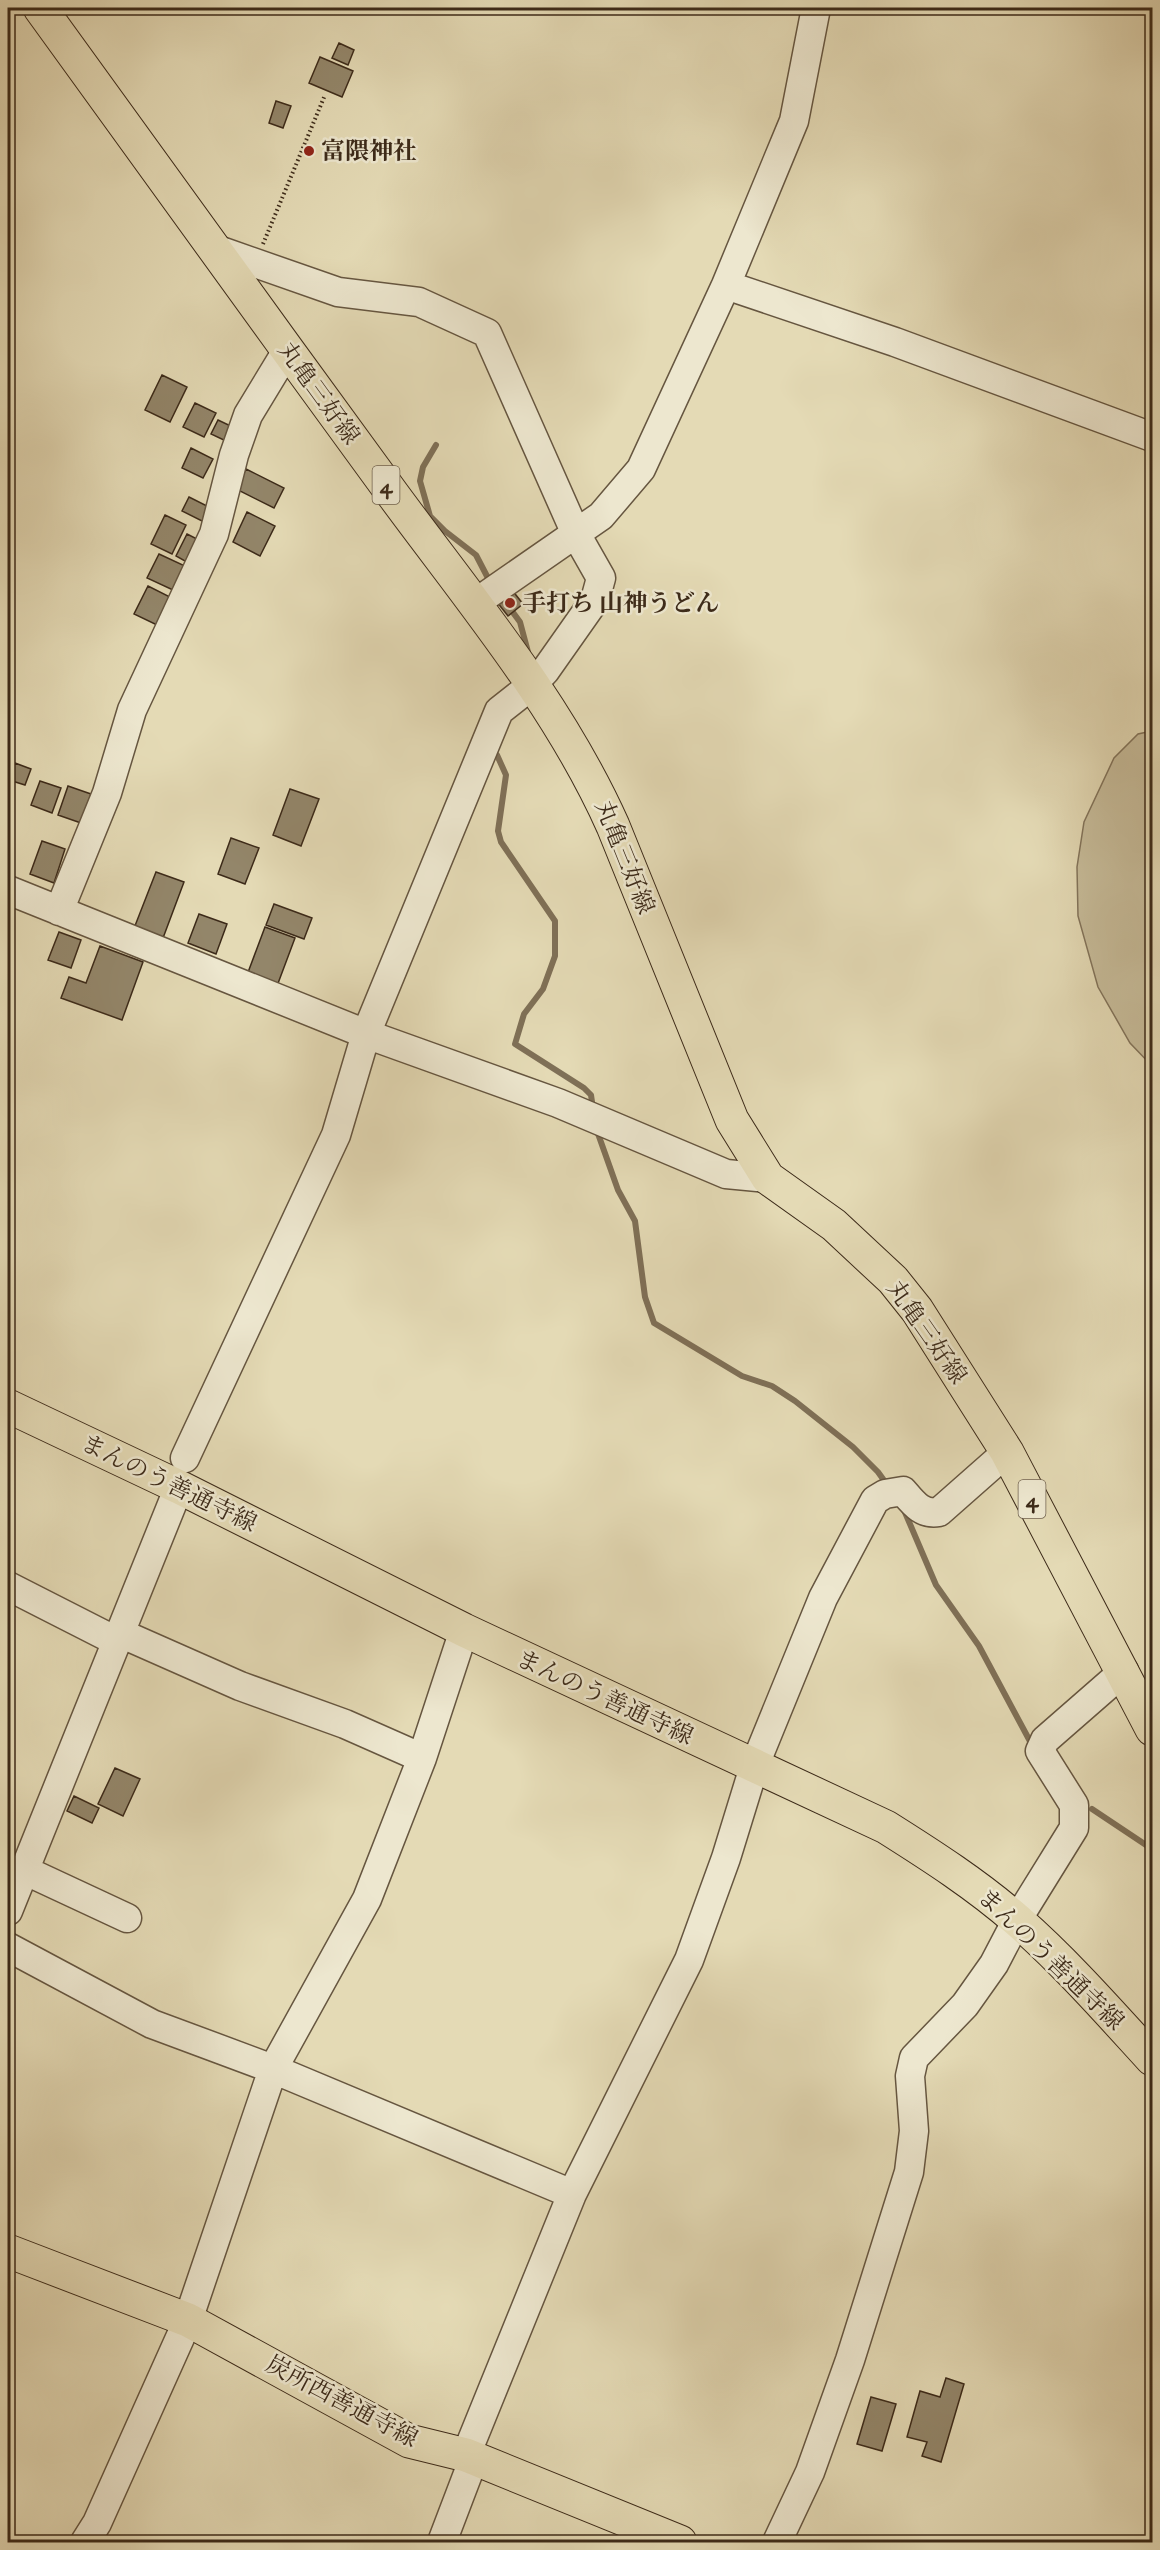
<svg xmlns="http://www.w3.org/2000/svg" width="1160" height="2550" font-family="'IM FELL DW Pica','Noto Serif JP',serif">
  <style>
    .green { fill: #c7bc9a; stroke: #82735a; stroke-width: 1.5 }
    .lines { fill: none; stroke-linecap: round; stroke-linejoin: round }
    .stream { stroke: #7f7057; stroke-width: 6 }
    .building { fill: #93866a; stroke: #3c2a19; stroke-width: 1.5 }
    .minor-casing { stroke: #665640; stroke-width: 31 }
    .major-casing { stroke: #3c2a19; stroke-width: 35 }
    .path { stroke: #3c2a19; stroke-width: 4; stroke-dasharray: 1.5 3; stroke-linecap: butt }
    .minor { stroke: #ede7cf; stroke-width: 28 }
    .major { stroke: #e4dab5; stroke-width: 33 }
    .poi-dot { fill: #8f2418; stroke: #ede7cf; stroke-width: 2 }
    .labels { text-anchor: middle; stroke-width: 5; stroke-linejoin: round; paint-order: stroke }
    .shield { fill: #ede7cf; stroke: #716350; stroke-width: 1.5 }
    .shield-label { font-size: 22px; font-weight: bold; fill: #3c2a19 }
    .poi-label { font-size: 24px; font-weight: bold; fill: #3c2a19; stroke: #ede7cf; text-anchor: start }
    .street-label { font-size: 24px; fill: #3c2a19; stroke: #ede7cf }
  </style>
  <rect width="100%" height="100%" fill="#e4dab5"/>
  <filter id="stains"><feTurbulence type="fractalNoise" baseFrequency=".00333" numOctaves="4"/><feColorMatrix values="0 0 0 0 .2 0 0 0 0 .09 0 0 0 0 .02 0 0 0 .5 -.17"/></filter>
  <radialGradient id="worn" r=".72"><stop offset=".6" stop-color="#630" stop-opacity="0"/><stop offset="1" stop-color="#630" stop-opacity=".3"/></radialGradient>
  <path class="green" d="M1152,731V1066L1130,1043L1098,987L1078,916L1077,867L1084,822L1114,758L1138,734Z"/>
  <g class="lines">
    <path class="stream" d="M436,445L423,467L420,481L430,516L445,531L476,555L490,582
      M509,607L520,622L528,652
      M497,755L506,775L498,831L501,842L555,921V956L543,989L524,1014L515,1044L584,1088L591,1095L593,1109
      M596,1128L618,1190L635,1221L645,1297L654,1323L742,1376L772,1386L795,1401L853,1447L878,1472L888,1486
      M904,1510L936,1585L979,1646L1032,1745
      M1092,1809L1152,1849"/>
  </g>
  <path class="building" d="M339,43L354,50L348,65L332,58Z
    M320,57L353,71L342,97L309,83Z
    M276,101L291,106L283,128L269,123Z
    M162,375L187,387L170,422L145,410Z
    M195,403L216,413L204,437L183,427Z
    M218,420L235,428L228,442L211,434Z
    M191,448L213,459L203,478L182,468Z
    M246,469L284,488L274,508L236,489Z
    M189,497L213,509L206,523L182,511Z
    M247,512L275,526L260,556L233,542Z
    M165,515L186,525L172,554L151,544Z
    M187,534L203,542L192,565L176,556Z
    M159,554L185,566L173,590L147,578Z
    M148,586L170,597L157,625L134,614Z
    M512,590L523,604L508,616L497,602Z
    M15,763L31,769L25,785L9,780Z
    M40,781L61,788L52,813L31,805Z
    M68,786L91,794L81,823L58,815Z
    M290,789L319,799L301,846L273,835Z
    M231,838L259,848L245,884L218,874Z
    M42,841L65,849L54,883L30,874Z
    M156,872L184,882L160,946L131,936Z
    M274,904L312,918L304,939L266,925Z
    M199,914L227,924L216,954L188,943Z
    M265,927L295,938L277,986L247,975Z
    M59,932L81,940L71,968L48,960Z
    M100,946L143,962L122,1020L61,998L69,977L86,983Z
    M115,1768L140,1779L123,1816L98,1804Z
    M74,1796L99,1808L92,1823L67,1811Z
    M8,1840L14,1843L8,1857Z
    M946,2378L964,2384L941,2462L922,2456L927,2442L907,2437L920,2391L940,2397Z
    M871,2397L896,2404L882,2451L857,2444Z"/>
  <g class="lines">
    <g class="minor-casing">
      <path id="minor" d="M726,285L895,342L1152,437
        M474,604L601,516L641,469L726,285L794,121L816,8
        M8,890L366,1034L558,1103L726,1174L768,1178
        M59,911L107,793L132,710L214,534L234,455L248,415L288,349
        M185,1458L336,1135L366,1034L499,711L532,685L545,671L595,600L601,578L576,534L487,333L419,302L338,292L215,249
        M8,1586L116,1641
        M120,1633L240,1686L345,1724L422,1758
        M24,1870L127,1918
        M8,1911L179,1487
        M8,1947L152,2024L273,2069L572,2194
        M466,2455L572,2194L689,1960L726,1858L754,1767L823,1598L875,1500L885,1494L903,1491C914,1504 922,1515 939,1512L1007,1452
        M85,2542L97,2523L188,2320L273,2069L367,1899L422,1758L464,1630
        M442,2542L474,2458
        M777,2542L810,2472L850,2360L909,2172L914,2131L910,2076L914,2058L965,2005L994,1964L1017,1920L1074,1828V1805L1040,1751L1045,1740L1124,1671"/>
    </g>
    <g class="major-casing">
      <path id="major" d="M40,8C158,170 275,334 394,496C472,602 559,705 613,826L732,1120L768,1178L834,1225L893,1280L917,1310L1007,1452L1152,1729
        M8,1406L179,1487L464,1630L886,1827C932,1856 977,1885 1017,1920C1066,1963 1109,2012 1152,2059
        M8,2251L188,2320L409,2441L466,2455L680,2542"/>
    </g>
    <path class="path" d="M263,244L325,95"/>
    <use href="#minor" class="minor"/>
    <use href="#major" class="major"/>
  </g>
  <g class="poi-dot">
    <circle cx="309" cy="151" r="6"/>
    <circle cx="510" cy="603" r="6"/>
  </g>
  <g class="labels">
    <g class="shield">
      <rect x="372.5" y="466" width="27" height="38" rx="4.5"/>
      <rect x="1018.5" y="1480" width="27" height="38" rx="4.5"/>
    </g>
    <g class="shield-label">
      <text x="386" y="493">4</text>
      <text x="1032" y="1507">4</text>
    </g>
    <g class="poi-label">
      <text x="321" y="159">富隈神社</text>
      <text x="522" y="611">手打ち 山神うどん</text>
    </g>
    <g class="street-label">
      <text transform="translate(319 393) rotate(54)" y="8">丸亀三好線</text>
      <text transform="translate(625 857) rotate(68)" y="8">丸亀三好線</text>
      <text transform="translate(927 1332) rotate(55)" y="8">丸亀三好線</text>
      <text transform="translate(169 1483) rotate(26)" y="8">まんのう善通寺線</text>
      <text transform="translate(605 1697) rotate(25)" y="8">まんのう善通寺線</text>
      <text transform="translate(1051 1959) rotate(44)" y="8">まんのう善通寺線</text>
      <text transform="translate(342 2401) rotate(28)" y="8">炭所西善通寺線</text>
    </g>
  </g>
  <rect width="1160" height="2550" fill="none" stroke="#e4dab5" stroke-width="30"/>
  <rect x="9" y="9" width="1142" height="2532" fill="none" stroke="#3c2a19" stroke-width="3"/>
  <rect x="15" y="15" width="1130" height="2520" fill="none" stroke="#3c2a19" stroke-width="1.5"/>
  <rect width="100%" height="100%" filter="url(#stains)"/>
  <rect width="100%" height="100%" fill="url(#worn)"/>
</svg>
